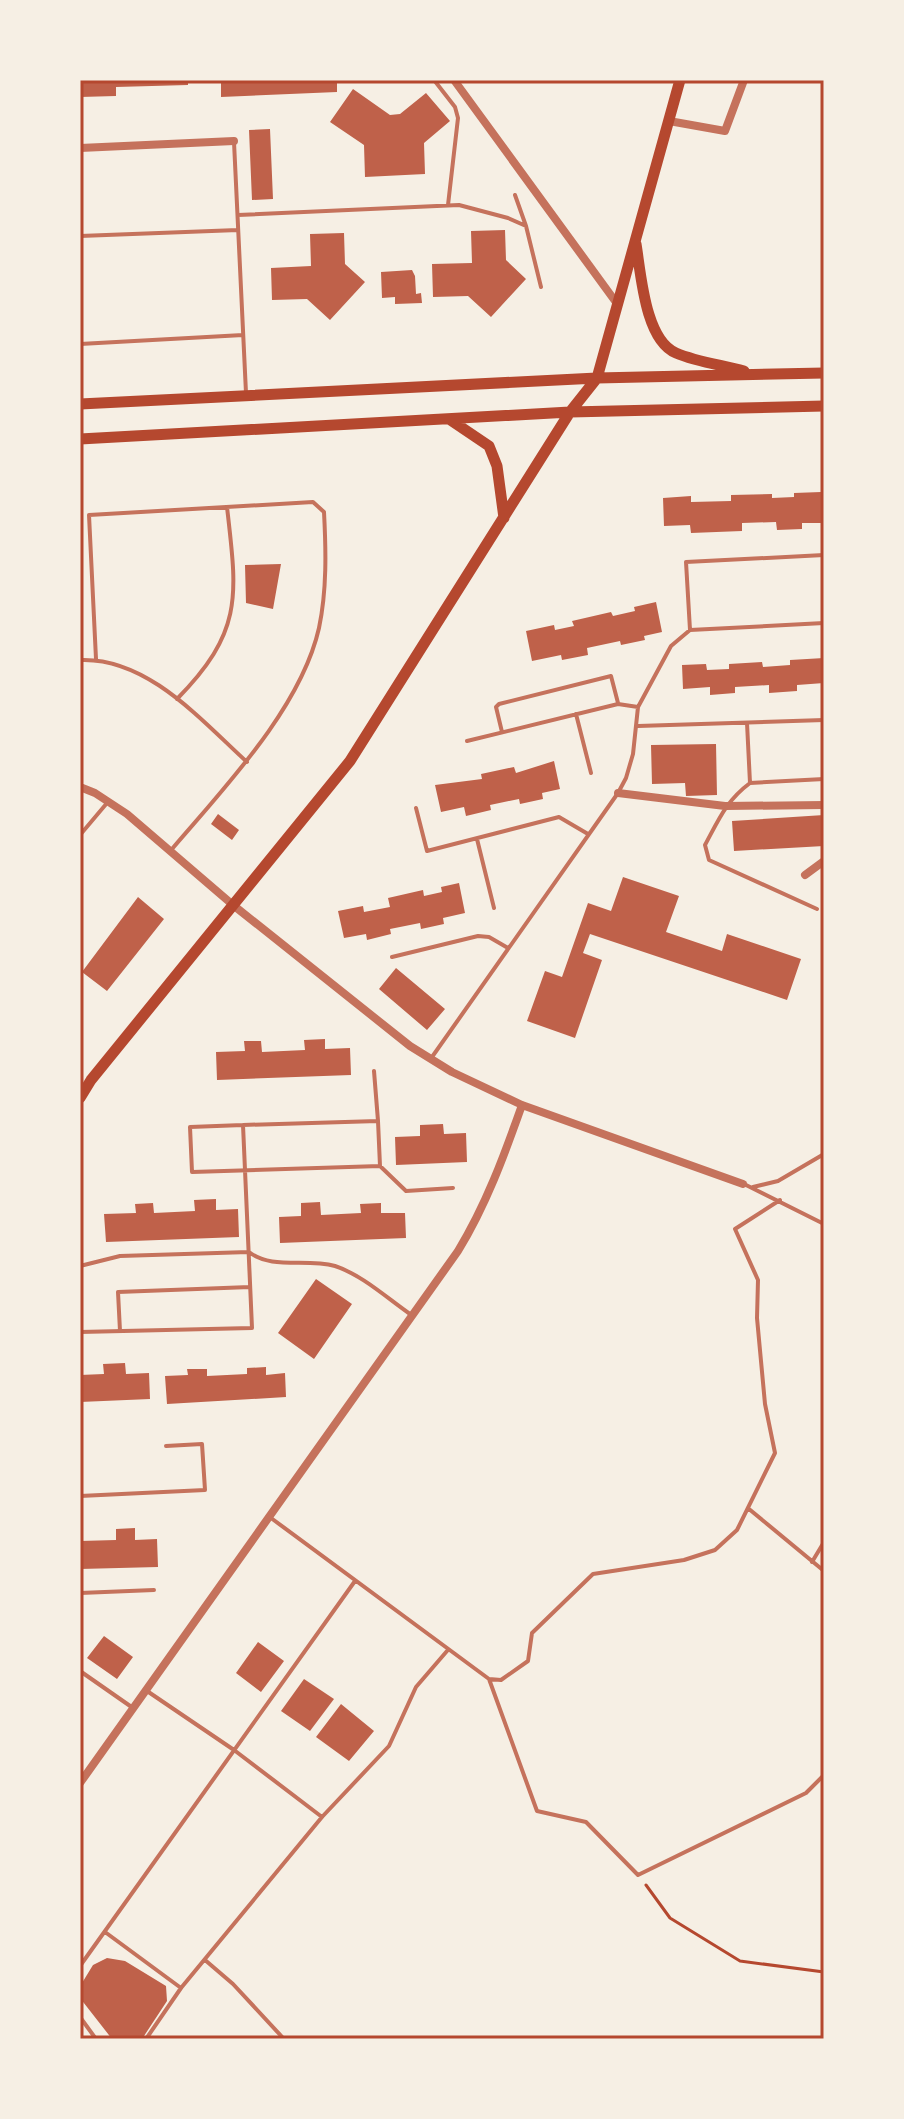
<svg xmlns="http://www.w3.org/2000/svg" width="904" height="2119" font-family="Georgia,serif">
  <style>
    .building { fill: #bf614a }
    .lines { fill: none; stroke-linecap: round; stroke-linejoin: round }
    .path { stroke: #b5482f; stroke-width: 3 }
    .service { stroke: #c5725c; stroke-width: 4 }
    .minor { stroke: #c5725c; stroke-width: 8 }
    .secondary { stroke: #b5482f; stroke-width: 11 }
    .neatline { fill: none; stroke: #b5482f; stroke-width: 3 }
  </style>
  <rect width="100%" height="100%" fill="#f6efe4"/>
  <path class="building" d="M80,80H188V85L116,87V96L80,97Z
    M221,80H337V92L221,97Z
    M353,89L390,115L400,114L426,93L450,121L424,143L425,174L365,177L364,145L330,122Z
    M270,129L273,199L252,200L249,130Z
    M505,230L506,260L526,279L491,317L468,296L433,297L432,264L472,263L471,231Z
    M344,233L345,264L365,282L330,320L307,299L272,300L271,268L311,266L310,234Z
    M412,270L415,276L416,294L421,293L422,303L395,304V297L382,298L381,272Z
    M821,492L822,523H802V529L777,530L776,522L742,523V531L691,533L690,525L664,526L663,498L691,496V502L731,501V495L772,494V498L794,497V493Z
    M281,564L273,609L246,603L245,565Z
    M656,602L662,632L644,636L645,640L621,645L620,641L587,648L588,655L562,660L561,655L532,661L526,631L554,625L555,630L574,626L572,621L611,612L613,616L635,611L634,607Z
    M824,658V683L797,685V691L769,693V685L735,687V693L710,695V687L683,689L682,665L706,664L707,670L729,669V664L762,662L763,667L790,665V660Z
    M716,744L717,795L686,796L685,783L652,784L651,745Z
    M554,761L560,789L542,793L543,799L520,804L519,799L490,805L491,810L466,816L464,807L441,812L435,785L482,779L481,774L514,767L516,773Z
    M218,814L239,830L232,840L211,824Z
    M824,815V846L734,851L732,821Z
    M623,877L679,896L666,932L722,951L727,934L801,959L787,1000L590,934L583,953L602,960L575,1038L527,1021L545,971L562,977L588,903L611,911Z
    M459,883L465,913L443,918L444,924L421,929L420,923L390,929L391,934L367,940L366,934L344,938L338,911L363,906L364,912L390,907L388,898L423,890L424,896L442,892L441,887Z
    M138,897L164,919L107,991L82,972Z
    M396,968L445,1009L427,1030L379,989Z
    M325,1039V1049L350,1048L351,1075L217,1080L216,1052L245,1051L244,1041H261L262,1052L305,1050L304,1040Z
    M443,1124L444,1134L466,1133L467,1162L396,1165L395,1137L420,1136V1125Z
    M216,1199V1210L238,1209L239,1237L106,1242L104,1214L136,1213L135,1204L153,1203L154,1213L195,1211L194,1200Z
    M320,1202L321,1215L361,1213L360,1204L381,1203V1213H405L406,1238L280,1243L279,1217L301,1216V1203Z
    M316,1279L352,1304L314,1359L278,1333Z
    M125,1363L126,1374L149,1373L150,1399L80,1402V1375L104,1374L103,1364Z
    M266,1367V1375L285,1373L286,1397L167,1404L165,1376L188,1375L187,1369H207V1376L247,1374V1368Z
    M135,1528V1540L157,1539L158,1567L80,1569V1541L116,1540V1529Z
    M104,1636L133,1657L117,1679L87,1658Z
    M258,1642L284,1661L261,1692L236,1673Z
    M304,1679L334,1699L310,1731L281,1711Z
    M341,1704L374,1731L349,1761L316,1737Z
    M107,1958L125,1961L166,1986L167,2001L142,2039H112L80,1998L82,1983L93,1965Z"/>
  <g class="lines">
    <path class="path" d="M646,1885L670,1918L740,1961L824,1972"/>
    <path class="service" d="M434,80L455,107L458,118L448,205
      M234,142L246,393
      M515,195L526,226
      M238,215L459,205L508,218L526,226L541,287
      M80,236L238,230
      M80,344L243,335
      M690,630L686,562L824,555
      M96,659L89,515L313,502L324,512C326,550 327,590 319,628C301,708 224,788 172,849
      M80,660C147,657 201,720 247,762
      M177,699C244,631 237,595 227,507
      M576,714L591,773
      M747,723L750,783L824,779
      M638,726L824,720
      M502,732L496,707L499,704L611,676L618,703
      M467,741L618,704L638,707
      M750,783C726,801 719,819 705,845L709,860L817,909
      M416,808L427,851L559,817L588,834
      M80,835L107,803
      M477,839L494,908
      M392,957L478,936L489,937L508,948
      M432,1057L618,793L626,778L633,754L638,707L671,646L690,630L824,623
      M378,1121L380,1166L406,1191L453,1188
      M243,1125L190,1127L192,1172L380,1166
      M744,1184L824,1224
      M753,1187L778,1181L824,1154
      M80,1266L120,1256L249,1252C272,1270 306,1258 335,1266C362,1275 387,1298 410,1314
      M120,1331L118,1292L250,1287
      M80,1332L252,1328L243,1125L378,1121L374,1071
      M80,1496L205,1490L202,1444L166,1446
      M749,1509L824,1571
      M271,1518L489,1679L537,1811L586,1822L638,1875L806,1793L824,1775
      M812,1562L824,1542
      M80,1593L154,1590
      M80,1671L133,1708
      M489,1679L501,1680L528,1661L532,1633L593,1574L684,1560L715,1550L737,1530L775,1453L765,1404L757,1318L758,1280L735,1229L780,1200
      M147,1691L234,1750L322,1817
      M105,1932L181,1988
      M205,1960L233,1984L284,2039
      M80,1966L355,1581
      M80,2017L96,2039
      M146,2039L181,1988L322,1817L389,1746L416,1687L447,1651"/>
    <path class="minor" d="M454,80L618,305
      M669,121L725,131L744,80
      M80,148L234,141
      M80,787L95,793L127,814L233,905L410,1046L452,1072L522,1105L743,1184
      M618,793L725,806L824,805
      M805,875L824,861
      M80,1783L458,1251C486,1205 504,1156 522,1105"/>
    <path class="secondary" d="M636,244C641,274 645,340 676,353C697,362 722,365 744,371
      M80,404L597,378L824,373
      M449,419L489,446L497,466L504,518
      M80,439L570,412L824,406
      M80,1098L91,1080L350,761L570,412L597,378L680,80"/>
  </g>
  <rect width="904" height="2119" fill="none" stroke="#f6efe4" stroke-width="164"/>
  <rect x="82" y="82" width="740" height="1955" class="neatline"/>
</svg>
